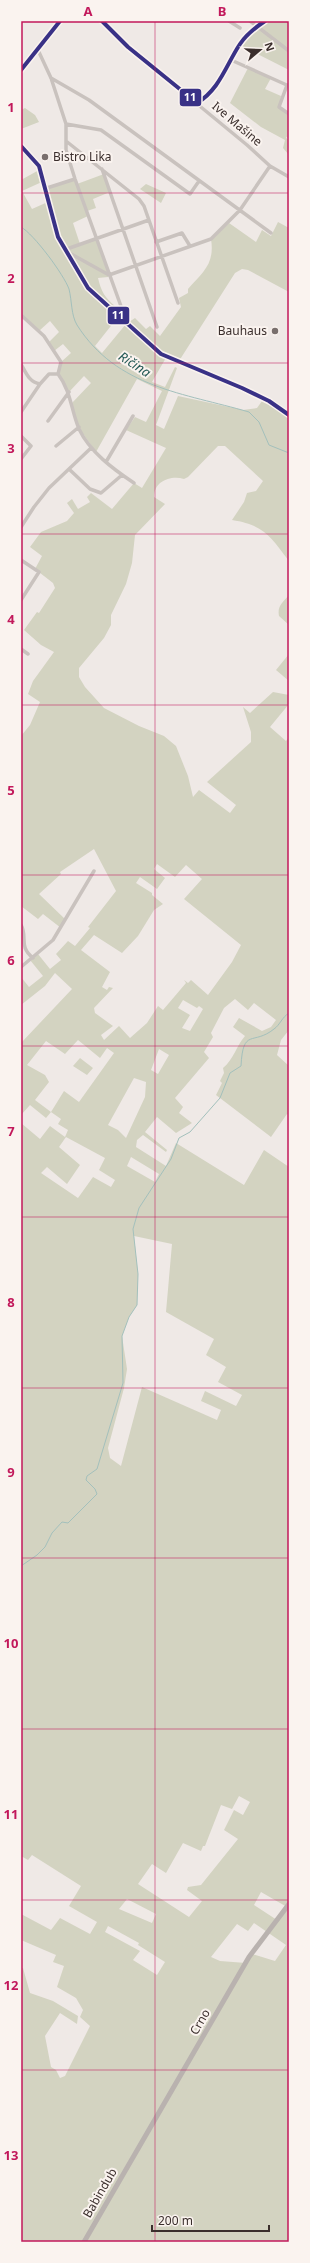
<svg xmlns="http://www.w3.org/2000/svg" width="310" height="2263" font-family="'Noto Sans',sans-serif">
  <style>
    .green { fill: #d3d3c1; fill-rule: evenodd }
    .lines { fill: none; stroke-linecap: round; stroke-linejoin: round }
    .stream { stroke: #a3c0bc; stroke-width: 1 }
    .street { stroke: #c9c2be; stroke-width: 3.5 }
    .secondary { stroke: #b9b2af; stroke-width: 5 }
    .bus-1-casing { stroke: #faf3ef; stroke-width: 7 }
    .bus-1 { stroke: #393186; stroke-width: 4 }
    .grid { fill: none; stroke: #c2185b; stroke-width: 1; stroke-opacity: 0.55 }
    .poi-dot { fill: #796f6d; stroke: #faf3ef; stroke-width: 1.5 }
    .labels { text-anchor: middle; stroke-width: 4; stroke-linejoin: round; paint-order: stroke }
    .street-label { font-size: 12px; fill: #3a2e2c; stroke: #faf3ef }
    .poi-label { font-size: 12px; fill: #3a2e2c; stroke: #faf3ef; text-anchor: start }
    .water-label { font-size: 13px; font-style: italic; fill: #235955; stroke: #faf3ef }
    .line-badge { stroke: #faf3ef; stroke-width: 1.5 }
    .badge-label { font-size: 11px; text-anchor: middle; font-weight: bold; fill: #fff }
    .neatline { fill: none; stroke: #c2185b; stroke-width: 1.5 }
    .grid-label { font-size: 13px; text-anchor: middle; font-weight: bold; fill: #c2185b }
  </style>
  <rect width="100%" height="100%" fill="#efe9e6"/>
  <path class="green" d="M265,21H289V70L240,45Z
    M248,68L271,78L265,89L281,96L279,107L289,114V133L286,138L289,140V155L283,148L285,140L261,127L230,103Z
    M25,108L35,115L39,122L21,129V110Z
    M39,170L44,181L22,191L32,209L50,201L47,188L75,179L77,184L104,174L110,192L93,199L96,208L87,211L88,216L73,223L80,244L96,238L109,275L108,277L98,278C101,291 105,298 115,306L112,311L118,317L95,346L102,353L126,324L135,318L146,329L150,326L160,336L181,307L179,298L188,293V289C203,272 215,264 211,239L229,223L256,242L262,230L271,236L278,222L289,228V292L248,270L242,269L235,273L179,361L167,356L152,382L165,387L175,367L177,368L156,425L164,429L178,396L243,410L257,408L262,401L289,417V561C270,536 264,525 232,520L244,502L247,493L256,491L263,481L225,446H218L188,477L184,479C171,475 154,481 154,497L165,504L135,535L132,563L126,584L111,615V625L104,638L79,668V677L85,687L104,708L139,726L164,736L176,746L188,776L193,797L199,790L230,813L236,805L207,782L251,742V732L243,707L250,713L273,692L289,695V704L270,727L286,741L289,737V1030L281,1040L277,1055L289,1066V1115L287,1114L271,1137L216,1095L222,1083L220,1081L224,1073L223,1068C234,1059 236,1046 245,1036L233,1027L239,1018L262,1031L271,1027L276,1020L254,1003L248,1010L235,999L224,1008L211,1033L213,1037L204,1052L209,1058L175,1098L183,1107L179,1113L192,1123L176,1133L157,1117L145,1132L167,1150L166,1152L143,1135L137,1140L136,1147L166,1166L176,1143L244,1185L264,1150L289,1167V2242H21V1968H23L30,1993L53,2001L78,2016L77,2024L60,2013L45,2036L51,2067L56,2070L60,2078L65,2076L90,2026L80,2017L83,2010L76,1998L57,1987L64,1966L53,1962L56,1955L21,1940V1914L51,1930L60,1918L90,1934L97,1922L69,1906L81,1886L32,1855L28,1860L21,1856V1123L40,1139L50,1126L65,1137L68,1130L58,1124L61,1119L51,1112L46,1118L30,1105L21,1115V1043L72,989L55,973L45,986L21,1005V977L29,987L43,976L30,960L38,954L50,969L61,960L56,954L68,941L75,946L90,928L88,927L116,891L94,849L60,872L61,874L39,894L66,920L61,928L43,914L38,919L21,906V736L30,725L40,702L28,694L33,681L54,652L41,645L24,630L37,612L39,613L55,588L53,583L35,569L42,556L30,547L41,532L67,521L74,513L67,503L72,499L78,509L90,502L87,497L91,493L112,509L134,483L142,488L166,448L126,430L135,417L146,422L162,391L137,379L96,452L79,428L72,403L91,383L84,376L69,392L58,374L61,362L71,353L63,344L54,351L49,342L59,332L50,321L39,331L21,315V180ZM157,864L175,877L186,865L202,879L184,899L241,945L232,962L208,995L191,980L188,983L184,980L186,983L163,1010L158,1006L147,1023L130,1038L119,1026L104,1040L101,1035L113,1026L95,1013L94,1008L113,988L109,987L107,990L102,987L110,972L81,950L94,935L122,953L138,936L154,910L163,904L152,895V893L136,883L140,877L157,889L165,878L154,869ZM183,1000L197,1008L199,1006L203,1009L190,1031L182,1028L190,1015L178,1008ZM78,1040L100,1058L107,1048L114,1053L79,1102L64,1091L51,1112L35,1100L49,1082L45,1075L27,1065L46,1041L65,1054ZM159,1049L169,1055L158,1074L151,1070ZM134,1078L146,1082L145,1097L126,1138L118,1130L108,1125ZM66,1137L105,1158L99,1170L115,1180L111,1187L93,1177L78,1198L41,1173L47,1167L67,1184L80,1165L59,1147ZM131,1157L159,1174L155,1182L127,1166ZM134,1236L172,1244L166,1312L214,1339L206,1355L226,1367L218,1382L242,1395L236,1406L205,1391L201,1401L221,1410L217,1420L142,1387L121,1466L110,1458L108,1448L124,1388L127,1369L122,1336L129,1317L137,1305L138,1274ZM239,1796L250,1802L243,1815L234,1810L224,1830L238,1839L201,1885L188,1887L187,1890L202,1901L189,1917L138,1884L152,1864L166,1873L183,1843L201,1851L203,1846H205L221,1805L232,1809ZM261,1892L287,1907L277,1920L254,1905ZM127,1899L156,1914L152,1923L119,1909ZM254,1923L286,1945L275,1961L252,1954L246,1963L220,1961L211,1957L237,1924L248,1931ZM108,1926L139,1943L138,1945L165,1962L157,1975L133,1960L140,1951L105,1932Z
    M146,184L166,193L161,203L140,189Z
    M289,595V625L279,616C277,606 283,602 289,595Z
    M289,654V681L276,670Z
    M80,1058L93,1068L87,1075L73,1066Z"/>
  <g class="lines">
    <path class="stream" d="M21,227C34,234 64,275 69,289C72,301 71,315 77,325C117,388 184,393 249,412L259,422L269,445L289,453
      M21,1566L37,1555L45,1547L52,1533L62,1522L68,1523L97,1494L95,1489L86,1480L87,1476L97,1469L123,1383L122,1336L129,1317L137,1305L138,1274L133,1229L139,1208L171,1159L179,1138L190,1132L220,1098L230,1073L241,1066C243,1027 253,1046 274,1029C280,1025 282,1017 289,1013"/>
    <path class="street" d="M102,21L128,47L247,145L270,166L289,177
      M229,21L240,28
      M250,21L289,51
      M38,50L51,78L66,124V150L75,179L122,309
      M231,60L289,86
      M21,70L60,21
      M51,78L89,100L271,233
      M287,85L279,107L289,114
      M197,103C218,94 228,63 240,44C247,35 255,28 265,21
      M66,124L101,130L190,194L199,181
      M289,136V137
      M66,141L139,199L144,206L178,303
      M21,146L39,166L43,175L58,237L64,250L88,288L103,303L161,354L242,388L269,401L289,415
      M102,169L157,327
      M47,188L75,179
      M156,242L182,233L190,246
      M64,250L149,220
      M64,250L109,275
      M109,275L211,239L240,210L270,166
      M21,315L44,336L61,362L58,374
      M21,364C26,373 29,382 40,384L49,374H58C71,391 71,410 79,429C90,452 113,469 134,483
      M21,412L40,384
      M48,421L69,392
      M21,436L31,446L21,459
      M56,446L79,427
      M106,462L133,416
      M70,470L90,489L101,493L122,475
      M21,527L34,507L49,488L91,448
      M21,560L39,572L21,600
      M21,649L28,654
      M21,925C28,937 18,946 33,958
      M21,967L53,940L94,871"/>
    <path class="secondary" d="M84,2242L249,1957L289,1904"/>
    <g class="bus-1-casing">
      <path id="bus-1" d="M102,21L128,47L197,103C220,89 226,65 240,44C246,35 256,27 265,21
        M21,70L60,21
        M21,146L39,166L58,237L88,288L161,354L242,388L269,401L289,415"/>
    </g>
    <use href="#bus-1" class="bus-1"/>
  </g>
  <path class="grid" d="M155,21V2242M21,193H289M21,363H289M21,534H289M21,705H289M21,875H289M21,1046H289M21,1217H289M21,1388H289M21,1558H289M21,1729H289M21,1900H289M21,2070H289"/>
  <g class="poi-dot">
    <circle cx="45" cy="157" r="4"/>
    <circle cx="275" cy="331" r="4"/>
  </g>
  <g class="labels">
    <g class="street-label">
      <text transform="translate(237 124) rotate(40)" y="4">Ive Mašine</text>
      <text transform="translate(200 2022) rotate(-60)" y="4">Crno</text>
      <text transform="translate(100 2193) rotate(-60)" y="4">Babindub</text>
    </g>
    <g class="poi-label">
      <text x="53" y="161">Bistro Lika</text>
      <text x="267" y="335" text-anchor="end">Bauhaus</text>
    </g>
    <g class="water-label">
      <text transform="translate(135 364) rotate(33)" y="5">Ričina</text>
    </g>
  </g>
  <g class="line-badge">
    <rect x="179" y="88" width="23" height="19" rx="4" fill="#393186"/>
    <rect x="107" y="306" width="23" height="19" rx="4" fill="#393186"/>
  </g>
  <g class="badge-label">
    <text x="190" y="101">11</text>
    <text x="118" y="319">11</text>
  </g>
  <rect width="310" height="2263" fill="none" stroke="#faf3ef" stroke-width="44"/>
  <g transform="translate(260 50) rotate(71)" stroke="#faf3ef" stroke-width="3" paint-order="stroke">
  <path d="M0-3L7 15L0 10L-7 15Z" fill="#3a2e2c"/>
  <text y="-6" font-size="11" font-weight="bold" text-anchor="middle" fill="#3a2e2c">N</text>
  </g>
  <path d="M152 2225v6h117v-6" fill="none" stroke="#3a2e2c" stroke-width="2"/>
  <text x="158" y="2225" font-size="12" fill="#3a2e2c" stroke="#faf3ef" stroke-width="3" paint-order="stroke">200 m</text>
  <rect x="22" y="22" width="266" height="2219" class="neatline"/>
  <g class="grid-label">
    <text x="88" y="16">A</text>
    <text x="222" y="16">B</text>
    <text x="11" y="112">1</text>
    <text x="11" y="283">2</text>
    <text x="11" y="453">3</text>
    <text x="11" y="624">4</text>
    <text x="11" y="795">5</text>
    <text x="11" y="965">6</text>
    <text x="11" y="1136">7</text>
    <text x="11" y="1307">8</text>
    <text x="11" y="1477">9</text>
    <text x="11" y="1648">10</text>
    <text x="11" y="1819">11</text>
    <text x="11" y="1990">12</text>
    <text x="11" y="2160">13</text>
  </g>
</svg>
